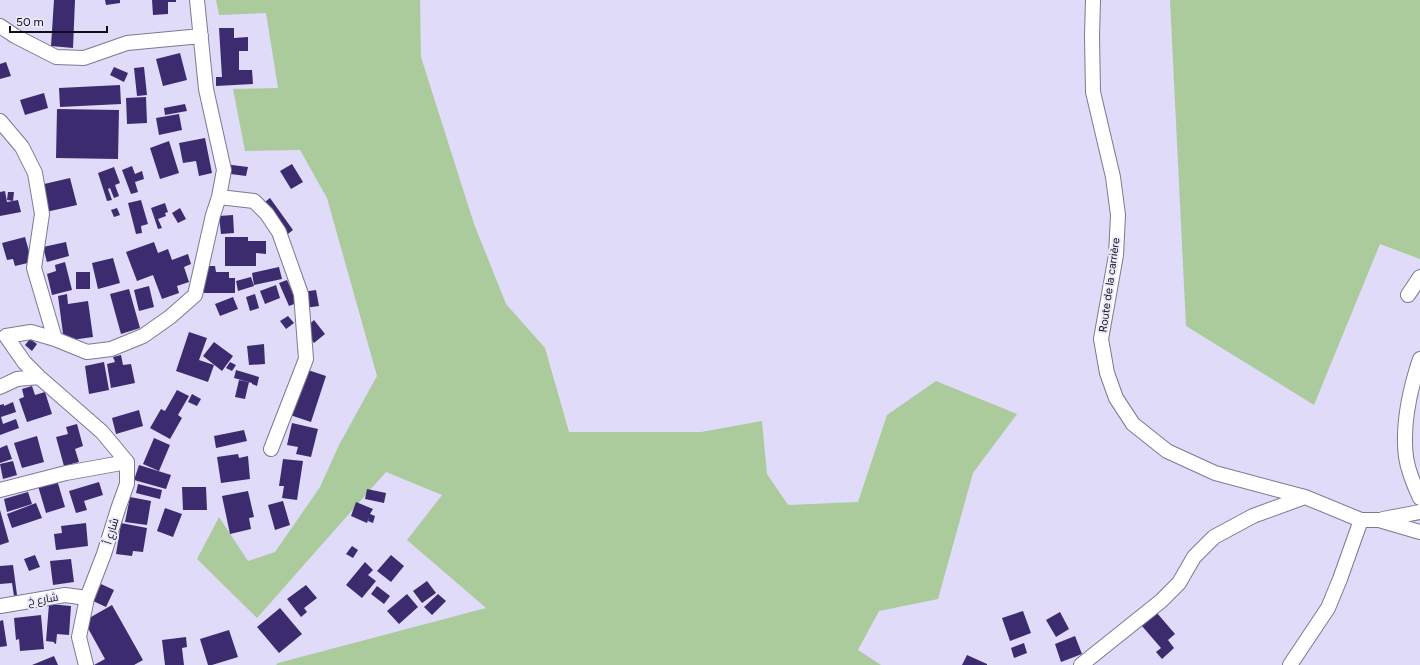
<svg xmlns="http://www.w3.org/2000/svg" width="1420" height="665" font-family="Figtree,Cairo,sans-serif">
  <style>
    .green { fill: #abcb9c }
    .building { fill: #3d2b70 }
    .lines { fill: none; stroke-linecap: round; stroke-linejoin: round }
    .minor-casing { stroke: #7d7993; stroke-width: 16 }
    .minor { stroke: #fff; stroke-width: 14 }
    .labels { text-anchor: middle; stroke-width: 4; stroke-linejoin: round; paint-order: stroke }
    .street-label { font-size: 11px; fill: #0e0d16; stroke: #eceafc }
  </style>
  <rect width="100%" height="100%" fill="#dfdbf8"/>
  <path class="green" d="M216,0H420L421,57L474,224L506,304L545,348L569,432H701L762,421L767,474L788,505L858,502L887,415L936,381L1017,414L973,473L938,599L879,611L858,650L881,665H276L278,663L486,608L407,540L442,495L386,472L257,618L197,559L219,517L248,561L275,552L320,487L339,445L377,376L327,198L300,150L245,151L233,89L278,88L266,13L219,15Z
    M1170,0H1420V259L1380,244L1314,405L1186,326Z"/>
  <path class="building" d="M54,0H75L73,48L51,46Z
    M105,0H120V3L106,5Z
    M152,0H176V2H168V14L153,15Z
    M219,28H234V38L248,37V51H239V70H252L253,84L216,86V77H222Z
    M180,53L187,80L163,86L156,59Z
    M6,62L11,76L0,79V64Z
    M114,67L128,73L124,82L110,75Z
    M144,67L147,95L137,96L134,68Z
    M120,85L121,104L60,107L59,88Z
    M44,93L48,108L25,115L20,100Z
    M146,97L147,123L127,124L126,98Z
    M185,104L187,111L165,115L164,108Z
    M57,109L119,110L118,159L56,158Z
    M179,114L182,130L159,135L156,118Z
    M205,138L212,173L199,176L196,161L183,163L179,143Z
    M169,141L179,173L160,179L150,148Z
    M224,164L248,167L246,176L223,173Z
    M292,164L303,182L291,189L280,171Z
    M132,166L135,174L142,171L144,179L135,182L138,192L131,194L122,170Z
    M114,167L120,183L115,185L119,196L114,198L110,188L108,189L112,200L107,201L98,173Z
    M70,178L77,205L46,212L40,185Z
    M5,191L7,202L18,200L21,212L0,216V192Z
    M8,192H14L13,201L7,200Z
    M270,198L293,230L284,237L261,205Z
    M141,200L148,224L141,226L142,233L136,234L128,203Z
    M165,203L168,212L165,213L166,216L158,219L162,228L158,229L151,208Z
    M117,208L120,215L114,217L111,210Z
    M180,208L186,219L178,223L172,213Z
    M233,215L234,233L221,234L219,216Z
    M25,237L32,262L15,266L13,259L7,260L2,243Z
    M225,237H248V241H266V254L256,253V266H225Z
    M66,242L69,256L47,262L43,247Z
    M154,242L158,253L168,249L172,260L188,254L191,264L184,267L189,282L177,286L179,293L162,299L153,275L137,281L126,252Z
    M113,258L120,283L98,289L92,263Z
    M65,262L72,290L52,295L47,274L56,271L55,265Z
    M204,266H215L216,272H229V278H235V293H204Z
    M279,267L282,279L254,285L252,273Z
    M76,272H90V289H76Z
    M251,277L254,286L238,291L236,281Z
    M287,280L297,303L289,306L279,283Z
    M276,285L280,298L265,304L260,291Z
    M149,286L154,307L139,311L134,290Z
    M129,289L140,328L121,334L110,294Z
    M316,290L319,306L304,308L302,292Z
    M67,294L68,304L88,301L93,337L64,341L58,296Z
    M255,294L259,308L250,311L246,297Z
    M233,297L238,309L220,316L215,304Z
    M288,316L294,323L286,329L280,321Z
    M314,320L325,334L314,343L303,330Z
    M189,332L207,338L199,360L214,365L208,382L176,371Z
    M30,339L37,344L32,351L25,345Z
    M214,342L233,356L222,371L203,356Z
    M264,344L265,364L249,365L247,346Z
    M121,355L123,365L131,364L135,383L111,388L107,364L115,362L113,357Z
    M104,362L109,390L89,394L85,366Z
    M230,362L236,365L232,371L226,368Z
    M305,369L326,376L311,422L290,415Z
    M236,370L259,377L257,386L252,384V383L234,378Z
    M239,380L249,382L245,399L235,397Z
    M32,386L35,395L45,392L52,414L27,422L19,399L24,397L22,389Z
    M177,390L189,396L178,415L182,418L170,439L150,428L161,409L165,411Z
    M192,394L201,399L197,406L188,402Z
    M13,402L16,412L1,417L3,424L16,419L19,428L0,435V405L4,404V406Z
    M139,410L143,426L116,434L112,418Z
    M292,423L318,429L311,457L296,454L298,447L287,445Z
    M77,424L83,446L75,449L79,462L64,466L56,437L68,434L66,427Z
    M244,430L247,441L216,448L214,436Z
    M37,436L44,462L22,468L14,443Z
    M154,438L170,445L159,471L143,464Z
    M7,445L12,459L0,463V448Z
    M238,454L239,458L248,456L250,479L221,483L217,457Z
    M283,459L303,461L297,500L282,498L284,486H279Z
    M13,461L17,475L3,479L0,464Z
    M139,465L171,475L166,489L134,480Z
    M57,480L65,507L46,513L38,486Z
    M99,482L103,495L84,501L87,510L76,513L69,491Z
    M138,484L162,490L160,499L136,493Z
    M182,487H206L207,510H183Z
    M367,489L386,493L384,503L365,499Z
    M248,491L254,517L249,518L251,529L230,534L222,496Z
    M28,492L32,504L7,512L4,499Z
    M130,497L151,501L147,525L125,522Z
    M283,501L290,525L275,530L268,505Z
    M356,502L373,509L370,514L375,516L373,523L368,521L369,517L367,523L351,516Z
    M36,503L42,518L12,528L7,514Z
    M165,508L182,514L173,537L157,531Z
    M0,510L9,542L0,545Z
    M86,523L88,546L56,550L54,534L62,533L61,526Z
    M121,523L147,528L143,552L133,551L132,556L116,554Z
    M352,546L358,550L353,558L346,554Z
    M35,555L40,567L29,571L24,559Z
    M391,555L404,566L391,582L377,571Z
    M71,559L74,582L53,585L50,561Z
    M365,562L373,570L368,575L376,581L362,598L346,585Z
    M13,565L17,595L14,596L12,583L0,584V566Z
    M427,581L436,593L422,603L413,591Z
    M101,584L114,590L106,607L93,601Z
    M306,585L317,598L304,608L307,612L301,617L287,599Z
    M377,586L390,596L384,604L371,594Z
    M407,594L418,607L399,624L387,611Z
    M438,594L446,601L432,615L424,607Z
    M49,604L71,606L69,635L57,634L56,644L54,643V642L46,641Z
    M112,605L143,660L134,665H94L105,659L84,621Z
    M280,608L302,634L279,653L257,627Z
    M1023,611L1031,633L1010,641L1002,618Z
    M1060,612L1069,629L1056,637L1046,620Z
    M1157,613L1175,634L1168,640L1174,648L1162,659L1156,652L1161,648L1142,626Z
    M41,615L44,649L20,651L19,639L16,640L14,618Z
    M3,620L7,646L0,647V621Z
    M229,630L238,657L212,665H208L200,639Z
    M1075,636L1082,654L1061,662L1055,644Z
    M186,637L187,647L182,648L184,665H165L162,640Z
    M1024,643L1027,653L1014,658L1011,648Z
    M967,655L987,664V665H962Z
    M54,656L58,665H32Z"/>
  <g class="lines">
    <g class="minor-casing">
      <path id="minor" d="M1093,0L1092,36L1093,92L1113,177L1118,215L1116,255L1101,339L1107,373L1116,398L1133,424L1167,451L1215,473L1305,497L1361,520H1379L1420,532
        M0,26L15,36L56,57L84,58L127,43L201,36
        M0,121L22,147L35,173L42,214L34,268L55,339
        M219,197L254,201L267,214L279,232L301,294L306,359L271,449
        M1408,295L1420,277
        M1420,359C1410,389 1402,425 1406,457C1408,471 1414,485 1420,498
        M0,387L17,379L39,377
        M127,462L102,432L39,377L24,362L6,336L31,332L55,339L87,352L111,349L143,336L170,317L195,295L213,215L219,197L224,170L206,89L197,0
        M0,490L66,473L127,462
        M1383,519L1420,512
        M0,606L65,595L87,598
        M86,665L79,637L87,598L104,554L118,509L127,484V462
        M1081,665L1161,601L1179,583L1194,557L1214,537L1253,516L1305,497
        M1290,665L1328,608L1340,579L1361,520"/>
    </g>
    <use href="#minor" class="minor"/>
  </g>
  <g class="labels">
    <g class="street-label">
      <text transform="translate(1109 285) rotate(-82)" y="4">Route de la carrière</text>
      <text transform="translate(111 531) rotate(-73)" y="4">شارع أ</text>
      <text transform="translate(43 599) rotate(-9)" y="4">شارع خ</text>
    </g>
  </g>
  <path d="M10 26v6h97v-6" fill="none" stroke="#0e0d16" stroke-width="2"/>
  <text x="16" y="26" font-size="12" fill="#0e0d16" stroke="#eceafc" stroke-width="3" paint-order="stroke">50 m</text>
</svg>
